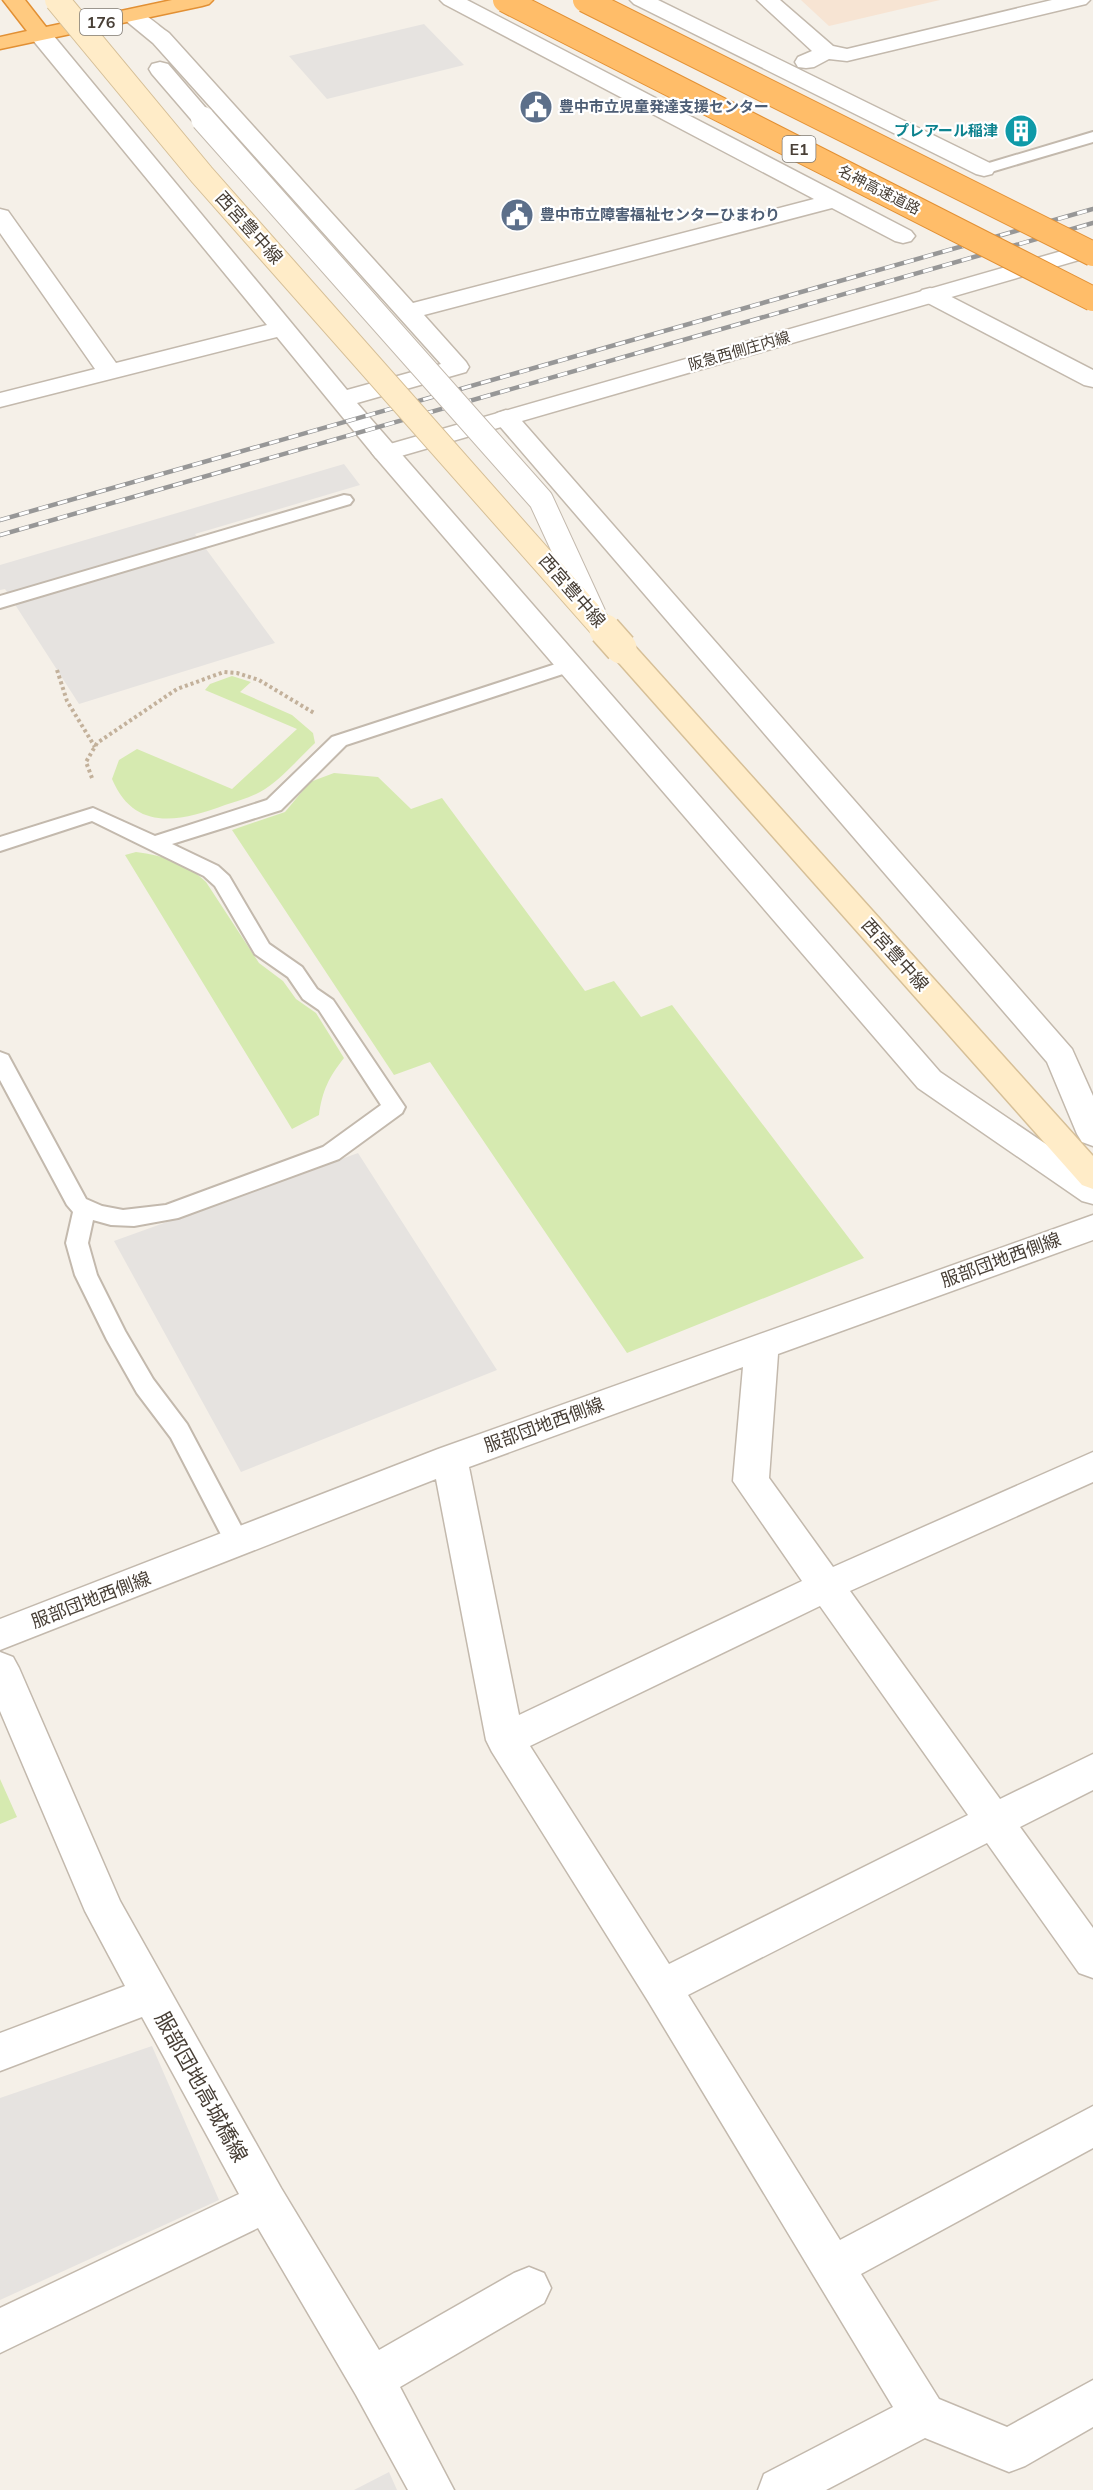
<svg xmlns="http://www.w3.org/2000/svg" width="1093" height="2490" font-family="Mulish,'Noto Sans JP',sans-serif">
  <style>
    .commercial { fill: #f7e4d3 }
    .green { fill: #d6eab0 }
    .parking { fill: #e6e3e0 }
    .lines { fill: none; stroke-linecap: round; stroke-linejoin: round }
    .service-casing { stroke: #c3b9ad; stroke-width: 4 }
    .minor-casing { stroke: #c3b9ad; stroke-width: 3 }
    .tertiary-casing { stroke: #c3b9ad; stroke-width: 3 }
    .secondary-casing { stroke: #d6bf97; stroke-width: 3 }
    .trunk-casing { stroke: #e29034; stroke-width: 3 }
    .path { stroke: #c3b19b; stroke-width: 4; stroke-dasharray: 3 3; stroke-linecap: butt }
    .service { fill: #fff; fill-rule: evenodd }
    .minor { fill: #fff; fill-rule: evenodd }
    .tertiary { fill: #fff; fill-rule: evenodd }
    .secondary { fill: #ffecc8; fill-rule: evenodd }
    .trunk { fill: #ffca80; fill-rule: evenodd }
    .rail-casing { stroke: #979797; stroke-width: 4.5 }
    .rail { stroke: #fff; stroke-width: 3; stroke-dasharray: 10; stroke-linecap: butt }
    .minor-bridge-casing { stroke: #c3b9ad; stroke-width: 26; stroke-linecap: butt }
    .secondary-bridge-far1-casing { stroke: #d6bf97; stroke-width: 26; stroke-linecap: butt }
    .secondary-bridge-casing { stroke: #d6bf97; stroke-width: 34; stroke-linecap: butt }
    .motorway-bridge-casing { stroke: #e29034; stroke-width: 26; stroke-linecap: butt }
    .minor-bridge { stroke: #fff; stroke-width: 24 }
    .secondary-bridge-far1 { stroke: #ffecc8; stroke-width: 24 }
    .secondary-bridge { stroke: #ffecc8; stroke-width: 31 }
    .motorway-bridge { stroke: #ffbd69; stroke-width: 24 }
    .labels { text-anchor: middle; stroke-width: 4.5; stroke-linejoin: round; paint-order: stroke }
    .far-service-label { font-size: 15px; font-weight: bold; fill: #4e5e75; stroke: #fff; text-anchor: start }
    .far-culture-label { font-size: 15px; font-weight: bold; fill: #0d838f; stroke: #fff; text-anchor: end }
    .far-street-label { font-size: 15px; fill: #483f36; stroke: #fff }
    .shield { fill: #fff; stroke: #7f7972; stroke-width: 1.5 }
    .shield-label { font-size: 16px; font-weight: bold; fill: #483f36 }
    .street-label { font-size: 18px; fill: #483f36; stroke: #fff }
    .near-street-label { font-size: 21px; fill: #483f36; stroke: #fff }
  </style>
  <rect width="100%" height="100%" fill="#f5f0e8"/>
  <path class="commercial" d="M801,0H940L829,26Z"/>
  <path class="green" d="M232,676L251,682L240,692L292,715L313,733L315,743C298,759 280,781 260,792C249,798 237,801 225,805C181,821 135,833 112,779L119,760L137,749L232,789L297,729L205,690L210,684Z
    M334,773L378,777L411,809L442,798L585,991L614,981L641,1017L672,1005L864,1258L627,1353L430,1062L394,1075L232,830L285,812L310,782Z
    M136,852C164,856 186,862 206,882L259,963L283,981L296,999L316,1013L344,1058C329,1077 322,1091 319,1115L292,1129L125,855Z
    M0,1779L17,1817L0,1824Z"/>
  <path class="parking" d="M424,24L464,65L327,99L289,56Z
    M344,464L360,485L195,534L275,643L79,704L5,589L0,590V565Z
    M358,1153L497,1370L241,1472L114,1241Z
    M152,2046L219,2200L0,2300V2098Z
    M389,2472L397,2490H354Z"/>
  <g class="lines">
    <g class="service-casing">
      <path id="service" d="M1093,132V142L984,174L976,169L979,166Z
        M344,495L350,496L353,500L350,504L0,608V596Z
        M568,660L575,662L577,666L575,670L346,745L281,810L172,844L218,866L229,876L269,944L302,967L317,989L333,1000L405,1107L402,1113L339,1159L178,1218L134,1226L111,1225L93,1220L88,1243L97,1275L125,1331L153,1379L187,1424L250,1543L247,1550L238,1553L229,1550L171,1438L137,1393L107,1340L75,1275L66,1243L73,1212L67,1205L0,1080V1052L8,1055L86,1199L102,1206L123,1210L166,1205L323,1147L381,1105L319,1010L303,999L288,977L255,954L215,886L204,876L92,821L0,851V837L93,808L155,836L267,800L332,737Z"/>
    </g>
    <g class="minor-casing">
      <path id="minor" d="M440,0H467L911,231L915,236L911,241L903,243L895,241L832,208L424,315L466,362L469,367L466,372L357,403L940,1072L1093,1176V1204L1082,1201L918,1088L376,458L277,337L0,407V393L95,369L0,233V209L8,211L116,363L267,325L32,39L29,34L32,29L40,28L48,29L347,390L441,364L153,43L125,20L121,16L125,12C142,7 155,24 169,33L413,303L814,199L444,4Z
        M630,0H658L992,164L995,169L992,174L984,176L976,174L634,4Z
        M757,0H780L833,46L847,49L1052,0H1090L1086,4L847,61L829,59L814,67L806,68L798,67L795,62L798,57L812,51Z
        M160,62L168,64L211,114L214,119L211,124L203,126L195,124L152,74L149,69L152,64Z
        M930,288L938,290L1093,370V387L1084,385L922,300L918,295L922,290Z
        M506,410L515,413L1072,1049L1093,1096V1146L1082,1142L1077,1134L1047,1062L497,423L493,418L497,413Z
        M1093,1215V1240L778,1354L769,1478L833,1567L1093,1452V1482L850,1591L1000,1799L1093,1754V1790L1020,1827L1093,1928V1978L1079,1973L987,1843L688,1995L840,2240L1093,2106V2148L861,2274L939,2399L1007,2427L1093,2380V2427L1025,2466L1009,2472L925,2438L826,2490H758L764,2474L893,2407L648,2001L492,1752L486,1740L436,1479L0,1650V1619L438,1449ZM743,1367L733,1481L802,1581L519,1715L469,1467ZM820,1606L968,1815L669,1964L530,1746Z
        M0,1652L13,1657L19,1668L120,1901L281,2188L379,2350L514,2273L529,2267L544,2273L551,2288L544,2303L400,2387L454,2490H408L356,2395L258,2228L0,2353V2308L239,2194L142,2017L0,2071V2033L125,1986L85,1911L0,1711Z"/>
    </g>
    <g class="tertiary-casing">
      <path id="tertiary" d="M1093,242V256L394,458L385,461L376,458L372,453L376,448Z"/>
    </g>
    <g class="secondary-casing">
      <path id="secondary" d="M621,640L631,642L1093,1156V1189L1082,1185L611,654L607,648L611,642Z"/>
    </g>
    <g class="trunk-casing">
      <path id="trunk" d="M3,0H25L46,27L172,0H213L209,4L202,6L0,49V37L27,31Z"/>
    </g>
    <path class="path" d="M57,670L67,701L95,747
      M92,778L86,762L97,743L177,689L224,672L237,673L259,680L314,713"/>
    <use href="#service" class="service"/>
    <use href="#minor" class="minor"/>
    <use href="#tertiary" class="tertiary"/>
    <use href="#secondary" class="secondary"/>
    <use href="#trunk" class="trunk"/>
    <g class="rail-casing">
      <path id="rail" d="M0,520L1093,209
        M0,535L1093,223"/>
    </g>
    <use href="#rail" class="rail"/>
    <g class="minor-bridge-casing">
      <path id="minor-bridge" d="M203,119L541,500L594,615"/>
    </g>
    <g class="secondary-bridge-far1-casing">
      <path id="secondary-bridge-far1" d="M57,0L202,175L606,632"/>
    </g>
    <g class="secondary-bridge-casing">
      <path id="secondary-bridge" d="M605,630L621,648"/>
    </g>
    <g class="motorway-bridge-casing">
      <path id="motorway-bridge" d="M505,0L1093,299
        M585,0L1093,254"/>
    </g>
    <use href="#minor-bridge" class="minor-bridge"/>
    <use href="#secondary-bridge-far1" class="secondary-bridge-far1"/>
    <use href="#secondary-bridge" class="secondary-bridge"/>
    <use href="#motorway-bridge" class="motorway-bridge"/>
  </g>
  <defs>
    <g id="civic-disc" transform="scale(1.725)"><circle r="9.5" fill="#5c6f8a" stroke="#fff"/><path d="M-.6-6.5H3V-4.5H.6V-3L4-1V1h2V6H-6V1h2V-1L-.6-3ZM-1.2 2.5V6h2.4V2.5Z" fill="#fff"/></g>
    <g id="building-disc" transform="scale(1.725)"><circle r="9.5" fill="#0f9aa8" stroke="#fff"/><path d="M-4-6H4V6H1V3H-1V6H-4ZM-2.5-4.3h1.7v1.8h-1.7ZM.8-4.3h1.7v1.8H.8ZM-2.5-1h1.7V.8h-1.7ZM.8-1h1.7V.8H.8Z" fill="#fff"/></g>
  </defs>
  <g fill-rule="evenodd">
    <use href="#civic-disc" x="536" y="107"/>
    <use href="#building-disc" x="1021" y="131"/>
    <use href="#civic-disc" x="517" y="215"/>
  </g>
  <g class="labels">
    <g class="far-service-label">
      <text x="559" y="112">豊中市立児童発達支援センター</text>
      <text x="540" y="220">豊中市立障害福祉センターひまわり</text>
    </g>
    <g class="far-culture-label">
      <text x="998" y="136">プレアール稲津</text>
    </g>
    <g class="far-street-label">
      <text transform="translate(879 190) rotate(27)" y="5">名神高速道路</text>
      <text transform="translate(739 351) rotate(-16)" y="5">阪急西側庄内線</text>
    </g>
    <g class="shield">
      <rect x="80" y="9" width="42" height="26" rx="4.5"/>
      <rect x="782.5" y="136" width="33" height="26" rx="4.5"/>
    </g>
    <g class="shield-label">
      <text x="101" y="28">176</text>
      <text x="799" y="155">E1</text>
    </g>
    <g class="street-label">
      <text transform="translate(249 228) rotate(48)" y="6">西宮豊中線</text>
      <text transform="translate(572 591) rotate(49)" y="6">西宮豊中線</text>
      <text transform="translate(895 955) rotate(48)" y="6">西宮豊中線</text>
      <text transform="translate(1001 1260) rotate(-20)" y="6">服部団地西側線</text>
      <text transform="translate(544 1425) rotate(-20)" y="6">服部団地西側線</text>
      <text transform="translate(91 1600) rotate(-21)" y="6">服部団地西側線</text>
    </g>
    <g class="near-street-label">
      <text transform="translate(201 2087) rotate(61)" y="7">服部団地高城橋線</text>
    </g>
  </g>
</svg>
